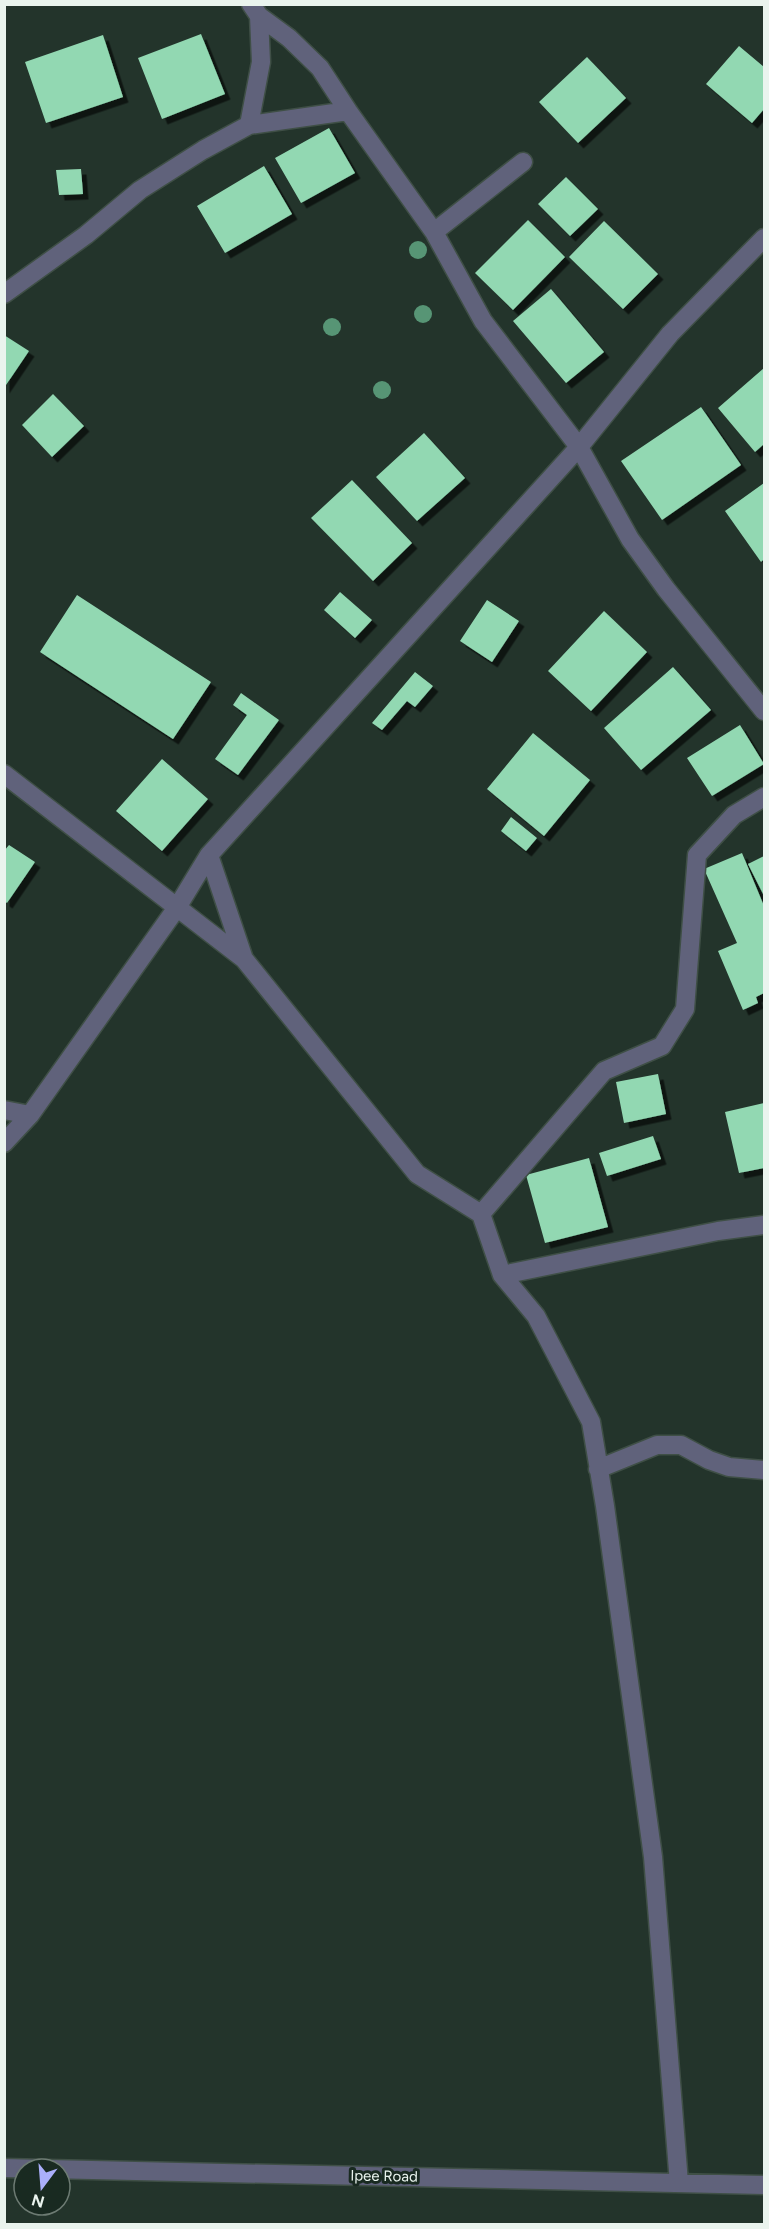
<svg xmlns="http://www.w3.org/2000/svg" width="769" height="2229" font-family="Figtree,sans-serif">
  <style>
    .building { fill: #92d8b2; filter: url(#shadow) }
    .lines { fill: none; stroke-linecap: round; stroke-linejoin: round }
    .street-casing { stroke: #3f4f46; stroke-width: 21 }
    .street { stroke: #60627b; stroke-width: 18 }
    .tree { fill: #579575 }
    .labels { text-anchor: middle; stroke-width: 6; stroke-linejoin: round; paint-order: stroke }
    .street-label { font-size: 15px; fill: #eaf4ee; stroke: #192a21 }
  </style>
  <defs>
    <filter id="shadow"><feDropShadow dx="5.5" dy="5.5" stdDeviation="0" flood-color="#0009"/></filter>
  </defs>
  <rect width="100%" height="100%" fill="#23342b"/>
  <path class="building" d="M201,34L225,94L162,119L138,58Z
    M103,35L123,97L46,123L25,62Z
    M739,46L764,67V109L752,123L706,84Z
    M587,57L626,98L578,143L539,102Z
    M329,128L355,173L301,203L275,158Z
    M264,166L292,214L225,253L197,206Z
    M81,169L83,194L59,195L56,170Z
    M566,177L598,209L570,236L538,204Z
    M528,220L565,257L513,310L475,273Z
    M604,221L658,274L623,309L569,257Z
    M551,289L604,352L566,383L513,321Z
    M4,335L29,351L4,388Z
    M764,368V444L755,452L718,408Z
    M53,394L84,426L52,457L22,425Z
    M701,407L741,465L662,520L621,461Z
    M424,433L465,478L417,521L376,477Z
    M352,480L412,543L373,581L311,518Z
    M764,483V559L761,562L725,511Z
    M340,592L372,620L355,638L324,610Z
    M77,595L211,682L173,739L40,652Z
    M487,600L519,621L492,662L460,641Z
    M604,611L647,652L591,711L548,671Z
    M673,667L711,710L641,770L604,728Z
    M415,672L433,686L415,707L407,701L382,730L372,723Z
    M241,693L279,720L238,775L215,759L247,715L233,705Z
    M740,725L764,764L712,796L687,758Z
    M533,733L590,780L544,836L487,789Z
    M162,759L208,799L162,851L116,811Z
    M511,817L537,838L526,851L501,831Z
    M9,845L35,862L7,903L4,901V851Z
    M742,853L764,906V993L756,997L758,1003L743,1010L718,951L737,943L704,869Z
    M764,856V896L748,864Z
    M658,1074L666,1114L624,1123L616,1082Z
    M764,1103V1168L739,1173L725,1112Z
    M653,1136L661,1159L607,1176L599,1153Z
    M589,1158L608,1227L545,1243L526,1175Z"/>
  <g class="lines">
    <g class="street-casing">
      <path id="street" d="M251,4L259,16L289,38L320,68L348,111L434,232L483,321L579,447L630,539L666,589L764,711
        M249,125L261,62L259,16
        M434,232L523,162
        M4,294L86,235L140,190L203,150L249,125L348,111
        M4,774L244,959L417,1174L481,1214L502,1275L536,1316L591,1422L605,1506L653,1857L679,2183
        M209,855L244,959
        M4,1110L30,1115
        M4,1143L30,1115L178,906L209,855L579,447L670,334L764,238
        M481,1214L604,1071L662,1046L685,1009L697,855L734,815L764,797
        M502,1275L718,1231L764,1225
        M598,1469L657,1445H681L709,1460L729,1467L764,1470
        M4,2168L764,2185"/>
    </g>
    <use href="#street" class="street"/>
  </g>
  <g class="tree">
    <circle cx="418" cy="250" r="9"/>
    <circle cx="423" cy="314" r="9"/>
    <circle cx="332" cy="327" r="9"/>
    <circle cx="382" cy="390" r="9"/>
  </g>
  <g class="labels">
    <g class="street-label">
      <text transform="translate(384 2176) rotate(1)" y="5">Ipee Road</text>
    </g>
  </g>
  <rect width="769" height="2229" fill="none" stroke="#eaf4ee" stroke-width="12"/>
  <g transform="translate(42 2187) rotate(196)"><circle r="28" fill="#192a21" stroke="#6d7b73" stroke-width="1.5"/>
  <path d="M0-4.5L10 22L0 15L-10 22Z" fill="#abaffb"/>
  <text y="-9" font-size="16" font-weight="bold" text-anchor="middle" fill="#eaf4ee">N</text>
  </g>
</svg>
